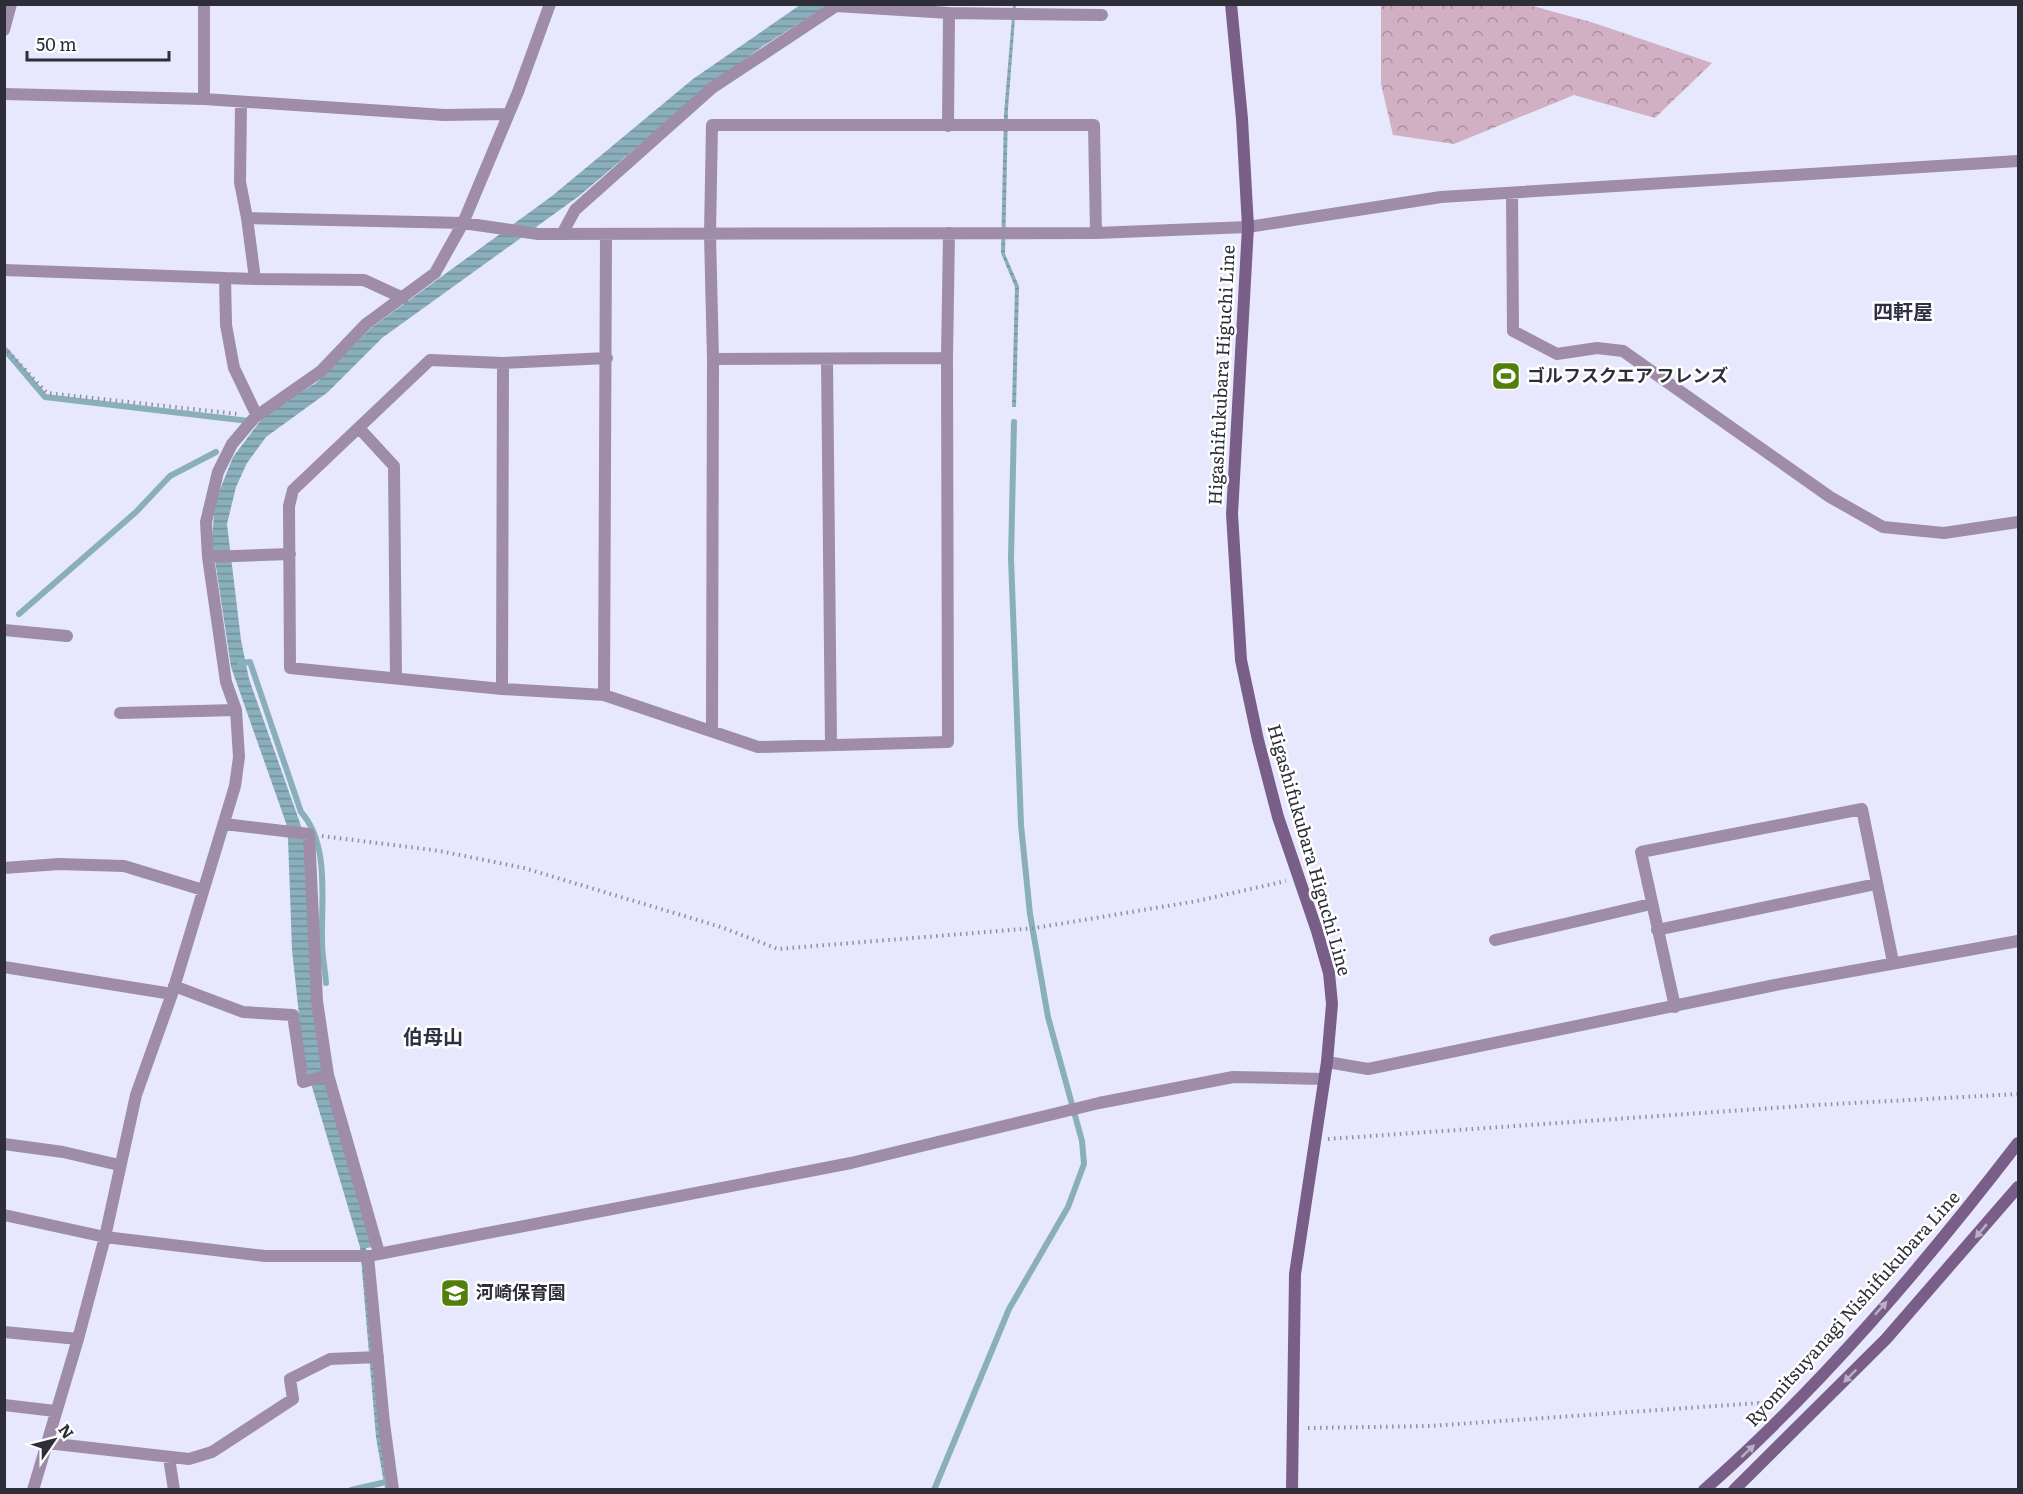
<svg xmlns="http://www.w3.org/2000/svg" width="2023" height="1494" font-family="Literata,'Noto Sans JP',serif">
  <style>
    .forest { fill: url(#forest-crowns) }
    .water { fill: url(#water-rules) }
    .lines { fill: none; stroke-linecap: round; stroke-linejoin: round }
    .stream { stroke: #8aafbc; stroke-width: 6 }
    .path { stroke: #8f8f9f; stroke-width: 4; stroke-dasharray: 1.5 4.5; stroke-linecap: butt }
    .minor { stroke: #9e8ca9; stroke-width: 12 }
    .secondary { stroke: #795e88; stroke-width: 12 }
    .oneway { fill: #bcaec4 }
    .labels { text-anchor: middle; stroke-width: 5; stroke-linejoin: round; paint-order: stroke }
    .street-label { font-size: 18px; fill: #2e2e38; stroke: #fff }
    .poi-label { font-size: 18px; font-weight: bold; fill: #2e2e38; stroke: #fff; text-anchor: start }
    .neighbourhood-label { font-size: 20px; font-weight: bold; fill: #2f3044; stroke: #fff }
  </style>
  <defs>
    <pattern id="forest-crowns" width="20" height="18" patternUnits="userSpaceOnUse" patternTransform="scale(1.5)"><rect width="20" height="18" fill="#d0b0c2"/><path d="M2 6a3 3 0 1 1 6 0M12 15a3 3 0 1 1 6 0" fill="none" stroke="#a9909f"/></pattern>
    <pattern id="water-rules" width="6" height="5" patternUnits="userSpaceOnUse" patternTransform="scale(1.5)"><rect width="6" height="5" fill="#8aafbc"/><path d="M0 2.5h6" fill="none" stroke="#718f9a"/></pattern>
  </defs>
  <rect width="100%" height="100%" fill="#e7e8fd"/>
  <path class="forest" d="M1381,5H1529L1591,22L1712,63L1655,118L1574,95L1454,144L1393,135L1381,84Z"/>
  <path class="water" d="M800,5H828L763,46L703,91L579,196L382,338L328,392L266,437L247,463L236,487L227,524L241,640L249,679L306,840L318,1030L373,1247L366,1248L390,1489H385L376,1437L360,1247L304,1060L292,950L288,839L286,823L231,667L212,540L215,502L233,457L261,420L277,406L316,383L371,328L552,196L693,79Z
    M1013,5H1016L1008,109L1005,254L1019,286L1016,407H1012L1015,287L1001,253L1004,114Z"/>
  <g class="lines">
    <path class="stream" d="M6,351L45,397L249,421
      M19,614L136,512L170,476L216,452
      M240,663L250,662L301,812C330,844 321,901 322,941C322,955 325,969 326,983
      M351,1490L386,1482
      M934,1490L1009,1309L1068,1207L1084,1164L1082,1141L1048,1017L1030,914L1021,825L1011,558L1014,422"/>
    <path class="path" d="M4,347L47,393L238,414
      M322,836L440,851L524,868L721,927L778,949L1035,928L1197,901L1286,881
      M1328,1139L1817,1105L2018,1094
      M1308,1428L1430,1426L1758,1403L1767,1411"/>
    <path class="minor" d="M4,30L11,4
      M4,94L204,99V4
      M204,99L444,115L508,114
      M241,103L240,182L247,218L463,223L538,234L1096,233L1248,227L1441,197L2018,161
      M948,126L949,13L1102,15
      M1512,193L1513,331L1557,354L1597,348L1623,351L1830,497L1883,527L1944,533L2018,522
      M247,218L255,279L225,278L226,325L234,368L257,416
      M562,234L575,210L712,88L836,6L949,13
      M4,270L225,278
      M255,279L364,280L403,298
      M607,358L503,363L430,360L293,490L289,506L290,668L502,689L604,695L758,747L948,742L947,358L713,359
      M947,358L949,233
      M827,359L831,745
      M359,428L394,466L396,678
      M208,557L290,554
      M4,630L67,636
      M502,689L503,363
      M604,695L606,235
      M120,713L236,710
      M712,730L713,359L710,234L712,125H1094L1096,233
      M224,824L309,834L317,1001L328,1075L379,1253
      M4,868L59,864L124,866L203,890
      M1657,930L1876,884
      M1495,940L1651,904
      M4,967L172,994
      M174,986L243,1012L293,1015L303,1082L328,1075
      M1675,1007L1641,852L1862,809L1893,962
      M1327,1062L1368,1069L1775,985L2018,941
      M4,1144L63,1152L119,1165
      M4,1215L105,1237L265,1256H368L851,1163L1099,1103L1233,1077L1324,1079
      M368,1256L384,1423L393,1490
      M4,1332L78,1339
      M4,1405L55,1411
      M47,1443L189,1459L212,1452L293,1399L290,1379L330,1359L378,1357
      M169,1458L174,1490
      M33,1490L78,1339L105,1237L136,1095L172,994L235,786L239,757L236,710L226,682L208,557L206,522L218,472L232,444L255,417L321,371L366,324L435,273L463,223L518,92L550,4"/>
    <path class="secondary" d="M1231,4L1242,119L1248,227L1232,514L1241,660L1258,740L1278,817L1317,931L1329,973L1332,1004L1327,1062L1295,1274L1292,1490
      M1704,1490C1820,1388 1924,1265 2018,1143
      M1734,1490L1886,1339L2018,1187"/>
  </g>
  <defs><path id="oneway-solid" d="M-6-.8H1V-3.2L6.5 0L1 3.2V.8H-6Z" transform="scale(1.5)"/></defs>
  <g class="oneway">
    <use href="#oneway-solid" transform="translate(1981 1231) rotate(130)"/>
    <use href="#oneway-solid" transform="translate(1881 1308) rotate(-48)"/>
    <use href="#oneway-solid" transform="translate(1850 1376) rotate(135)"/>
    <use href="#oneway-solid" transform="translate(1748 1451) rotate(-43)"/>
  </g>
  <defs>
    <g id="stadium-square" transform="scale(1.5)"><rect x="-9" y="-9" width="18" height="18" rx="4" fill="#517f0a" stroke="#fff"/><path d="M0-5a6.5 5 0 1 0 0 10a6.5 5 0 1 0 0-10ZM-3.5-1.8h7v3.6h-7Z" fill="#fff"/></g>
    <g id="school-square" transform="scale(1.5)"><rect x="-9" y="-9" width="18" height="18" rx="4" fill="#517f0a" stroke="#fff"/><path d="M0-5L7-2L0 1L-7-2ZM-4 1L0 2.5L4 1V4Q0 6-4 4Z" fill="#fff"/></g>
  </defs>
  <g fill-rule="evenodd">
    <use href="#stadium-square" x="1506" y="376"/>
    <use href="#school-square" x="455" y="1293"/>
  </g>
  <g class="labels">
    <g class="street-label">
      <text transform="translate(1222 375) rotate(-87)" y="6">Higashifukubara Higuchi Line</text>
      <text transform="translate(1309 850) rotate(74)" y="6">Higashifukubara Higuchi Line</text>
      <text transform="translate(1853 1309) rotate(-48)" y="6">Ryomitsuyanagi Nishifukubara Line</text>
    </g>
    <g class="poi-label">
      <text x="1527" y="382">ゴルフスクエア フレンズ</text>
      <text x="476" y="1299">河崎保育園</text>
    </g>
    <g class="neighbourhood-label">
      <text x="1903" y="319">四軒屋</text>
      <text x="433" y="1044">伯母山</text>
    </g>
  </g>
  <rect width="2023" height="1494" fill="none" stroke="#2e2e38" stroke-width="12"/>
  <g transform="translate(54 1440) rotate(55)" stroke="#ffffff" stroke-width="4.5" paint-order="stroke">
  <path d="M0-4.5L10 22L0 15L-10 22Z" fill="#2e2e38"/>
  <text y="-9" font-size="16" font-weight="bold" text-anchor="middle" fill="#2e2e38">N</text>
  </g>
  <path d="M27 51v9h142v-9" fill="none" stroke="#2e2e38" stroke-width="3"/>
  <text x="36" y="51" font-size="18" fill="#2e2e38" stroke="#ffffff" stroke-width="4.5" paint-order="stroke">50 m</text>
</svg>
